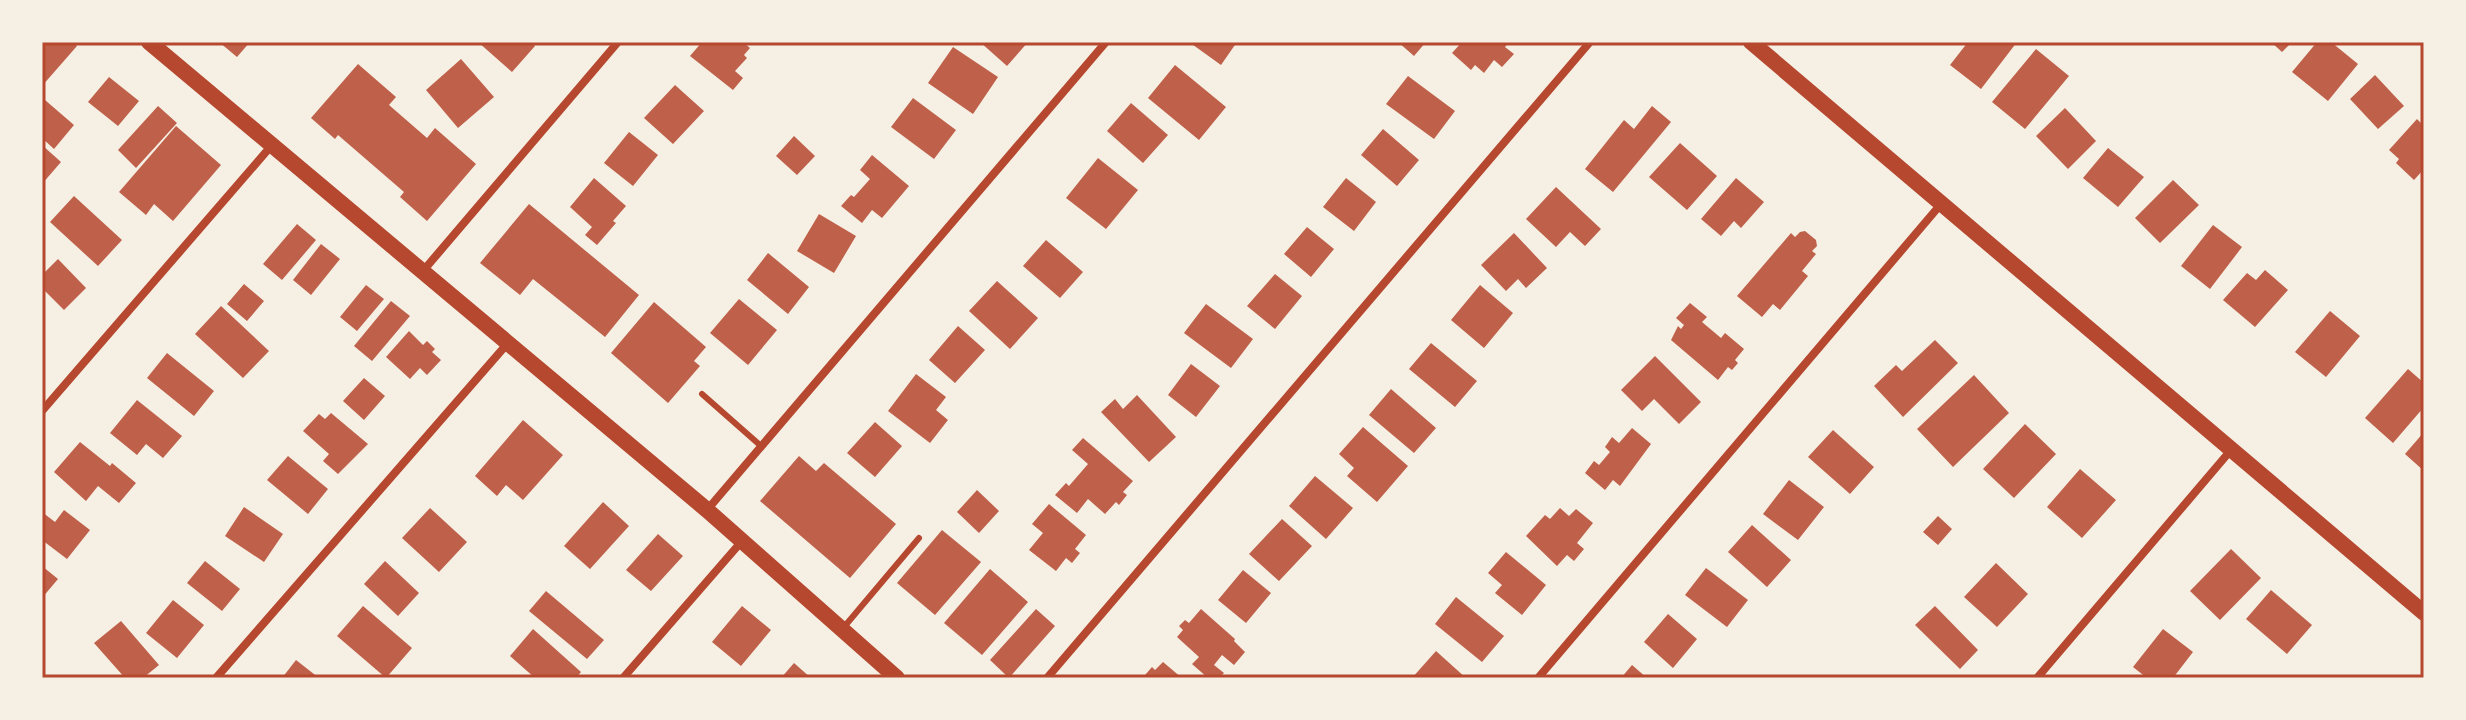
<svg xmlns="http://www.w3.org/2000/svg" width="2466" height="720" font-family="'Source Sans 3',sans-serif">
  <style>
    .building { fill: #bf614a }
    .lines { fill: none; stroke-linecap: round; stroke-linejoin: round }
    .service { stroke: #b5482f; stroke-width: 6 }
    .minor { stroke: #b5482f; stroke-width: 8 }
    .secondary { stroke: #b5482f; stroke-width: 16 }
    .neatline { fill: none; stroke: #b5482f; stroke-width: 3 }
  </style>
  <rect width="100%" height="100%" fill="#f6efe4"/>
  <path class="building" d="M42,42H73L77,46L42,86Z
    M219,42H250L237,57Z
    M478,42H531L535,46L512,72Z
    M702,42H743L750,48L744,55L747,58L735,71L743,78L733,90L690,56Z
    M980,42H1028L1007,66Z
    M1189,42H1237L1221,65Z
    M1398,42H1426L1414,56Z
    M1462,42H1509L1505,47L1514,54L1502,67L1494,60L1484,73L1475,65L1471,70L1452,53Z
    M1968,42H2017L1981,89L1950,65Z
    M2271,42H2292L2282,52Z
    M2317,42H2331L2358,64L2328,101L2292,72Z
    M953,47L998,77L973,114L928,83Z
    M2036,49L2069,76L2025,129L1992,102Z
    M461,59L494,97L458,128L426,90Z
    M358,64L396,97L389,105L427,138L435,128L476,164L427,221L400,197L404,192L338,135L335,139L311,118Z
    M1175,65L1226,107L1199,140L1148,98Z
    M2375,75L2404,106L2378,129L2350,99Z
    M1408,76L1455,111L1434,139L1386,104Z
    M109,77L139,101L118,126L88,102Z
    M675,85L704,111L673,144L644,118Z
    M913,98L956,130L934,159L891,127Z
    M45,100L74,125L54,149L42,138V104Z
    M1131,103L1168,135L1143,163L1107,131Z
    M158,106L177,123L136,168L118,150Z
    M1652,106L1671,122L1613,192L1585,169L1624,120L1634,129Z
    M2065,108L2096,141L2068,169L2036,136Z
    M2417,119L2424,126V169L2414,180L2396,163L2399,159L2389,150Z
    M176,126L221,165L173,221L154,204L146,215L119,192Z
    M1383,129L1419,160L1397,186L1361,155Z
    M629,132L658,155L633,186L604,163Z
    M794,136L815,156L797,175L776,156Z
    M1680,143L1717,176L1687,210L1649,177Z
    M42,145L61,162L42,184Z
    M2108,148L2144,177L2118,207L2083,178Z
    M872,155L909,186L882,218L872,210L862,223L841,206L851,195L854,197L870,179L860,170Z
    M1098,158L1138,190L1106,229L1066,198Z
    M594,178L626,206L613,221L616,223L597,245L585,235L592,227L570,207Z
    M1346,178L1376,202L1354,231L1323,207Z
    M1736,178L1764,202L1741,228L1734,221L1721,236L1701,219Z
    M2173,180L2199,205L2160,243L2135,218Z
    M1556,187L1601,229L1585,246L1570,232L1556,247L1526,219Z
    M74,196L122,240L98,266L50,222Z
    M529,204L639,295L605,337L533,279L520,295L480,263Z
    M819,214L856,236L834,273L797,251Z
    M297,224L316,240L282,280L263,264Z
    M2213,225L2242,247L2210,289L2181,266Z
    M1307,227L1334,249L1311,277L1284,254Z
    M1805,231L1816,240L1817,246L1812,251L1816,254L1802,271L1808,276L1780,310L1773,304L1762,317L1737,296L1791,233L1795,237L1800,232Z
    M1514,233L1547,268L1526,288L1518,279L1506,291L1481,265Z
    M1046,240L1083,272L1060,298L1023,266Z
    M321,244L340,259L311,295L293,280Z
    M768,253L809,287L788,314L747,280Z
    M58,259L86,288L64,310L42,288V275Z
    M2265,270L2288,290L2255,327L2223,300L2247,273L2256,280Z
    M1275,274L1302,296L1275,329L1247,306Z
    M997,281L1038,318L1010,349L969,311Z
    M244,284L264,301L247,321L227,304Z
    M366,285L384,299L357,331L340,317Z
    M1480,285L1513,313L1484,348L1451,320Z
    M739,299L777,330L748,365L710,333Z
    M391,301L410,316L372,361L354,346Z
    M654,302L706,347L694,361L700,366L668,403L611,353Z
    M1690,303L1707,317L1702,322L1721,338L1725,333L1744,349L1735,360L1738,363L1732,370L1728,367L1718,380L1671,340L1678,326L1681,329L1684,325L1676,318Z
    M1206,304L1253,339L1231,368L1184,333Z
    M221,306L269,351L243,378L195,334Z
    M2330,311L2360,336L2326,377L2295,352Z
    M958,326L985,350L955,383L929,360Z
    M409,331L423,345L427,341L435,349L432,352L441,360L427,375L420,368L410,379L386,357Z
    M1935,340L1958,363L1903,417L1874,386L1896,365L1902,371Z
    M1431,343L1477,381L1455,407L1409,369Z
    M167,353L214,391L194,416L147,378Z
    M1655,356L1701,402L1679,424L1654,399L1642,411L1621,390Z
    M1191,364L1220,386L1196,417L1168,395Z
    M2408,369L2424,383V407L2393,443L2365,418Z
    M916,374L946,397L936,410L948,420L930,443L888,411Z
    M1974,375L2009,413L1953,467L1917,429Z
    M364,378L385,396L364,420L343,401Z
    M1391,389L1436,428L1414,453L1369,415Z
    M1137,395L1176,437L1149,462L1101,412L1115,399L1123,409Z
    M137,400L182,436L163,458L146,444L137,455L110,433Z
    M331,413L368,444L338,474L323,461L329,454L303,431L319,414L325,419Z
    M523,420L563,455L523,500L506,485L497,496L475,476Z
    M875,422L902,446L875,477L847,453Z
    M2025,424L2056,454L2014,498L1983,469Z
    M1363,427L1408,466L1377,502L1347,476L1354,468L1339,454Z
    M1632,428L1651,444L1620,486L1613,480L1605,490L1585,473L1594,461L1599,465L1610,452L1605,447L1612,437L1619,443Z
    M1833,430L1874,467L1850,494L1808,457Z
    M2424,432V471L2405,454Z
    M1083,438L1133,481L1123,492L1127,495L1119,505L1116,502L1105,514L1088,499L1077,513L1055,495L1066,483L1069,486L1088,464L1072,450Z
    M80,442L110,466L112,463L136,483L119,503L98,486L86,501L54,472Z
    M288,456L328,489L308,514L267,480Z
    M799,456L816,471L824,463L896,524L850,578L760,501Z
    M2080,469L2116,500L2082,538L2047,507Z
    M1315,476L1353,508L1326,539L1289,506Z
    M1789,480L1824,507L1798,540L1763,514Z
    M977,490L999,511L979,533L957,512Z
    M603,502L629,526L590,569L564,546Z
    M1049,504L1086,535L1075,549L1080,553L1072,563L1066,558L1056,571L1029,550L1043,533L1032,524Z
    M244,507L283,534L264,562L225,536Z
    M430,508L467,542L439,572L402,538Z
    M1560,508L1569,516L1576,509L1593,523L1577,543L1584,549L1574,561L1567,555L1557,566L1526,536L1545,515L1550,519Z
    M64,510L90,530L67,559L42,540V512L55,522Z
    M1938,516L1952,529L1938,545L1923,532Z
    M1282,519L1312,546L1279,581L1249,554Z
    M1752,525L1791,560L1767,587L1728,552Z
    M942,530L981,562L935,615L897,583Z
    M658,534L683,556L651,591L626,570Z
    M2231,549L2261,578L2220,620L2190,591Z
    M1506,552L1546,585L1522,615L1495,593L1502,585L1488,573Z
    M205,561L240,589L222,611L187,583Z
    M385,561L419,593L398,616L364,584Z
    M1996,563L2028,594L1997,627L1964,597Z
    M42,566L58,579L42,598Z
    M1706,568L1748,600L1727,627L1685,595Z
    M990,569L1028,602L982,655L944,623Z
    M1243,570L1271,593L1246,623L1218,600Z
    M2271,590L2312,625L2287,654L2246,619Z
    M546,591L604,640L587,659L529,611Z
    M1456,597L1504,636L1482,662L1435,624Z
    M173,600L204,625L177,658L146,633Z
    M363,606L412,648L386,678L337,636Z
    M742,606L771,630L741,666L712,642Z
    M1935,606L1978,650L1960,669L1915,625Z
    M1036,609L1055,626L1009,678L990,660Z
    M1201,609L1235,639L1234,641L1245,652L1234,665L1222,655L1214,665L1224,673L1219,678H1208L1192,664L1199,657L1177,637L1183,630L1179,626L1185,620L1189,623Z
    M1668,614L1697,639L1673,668L1644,642Z
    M121,621L159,665L143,678H125L94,643Z
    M533,629L581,672L576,678H535L510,656Z
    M2163,629L2193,652L2173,678H2147L2133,667Z
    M1436,651L1466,678H1412Z
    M296,660L319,678H282Z
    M1163,662L1182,678H1147L1145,675L1152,667L1155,670Z
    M794,663L811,678H781Z
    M1632,665L1647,678H1621Z"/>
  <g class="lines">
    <path class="service" d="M702,394L761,446
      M844,627L919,538"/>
    <path class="minor" d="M2423,42L2424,43
      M423,271L618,42
      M42,411L272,145
      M707,510L1106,42
      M216,678L508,343
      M623,678L742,541
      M1047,678L1590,42
      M1538,678L1941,204
      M2037,678L2231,450"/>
    <path class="secondary" d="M149,42L707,510L897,678
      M1751,42L2424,613"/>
  </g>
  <rect width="2466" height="720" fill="none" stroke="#f6efe4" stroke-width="88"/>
  <rect x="44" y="44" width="2378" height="632" class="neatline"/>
</svg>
